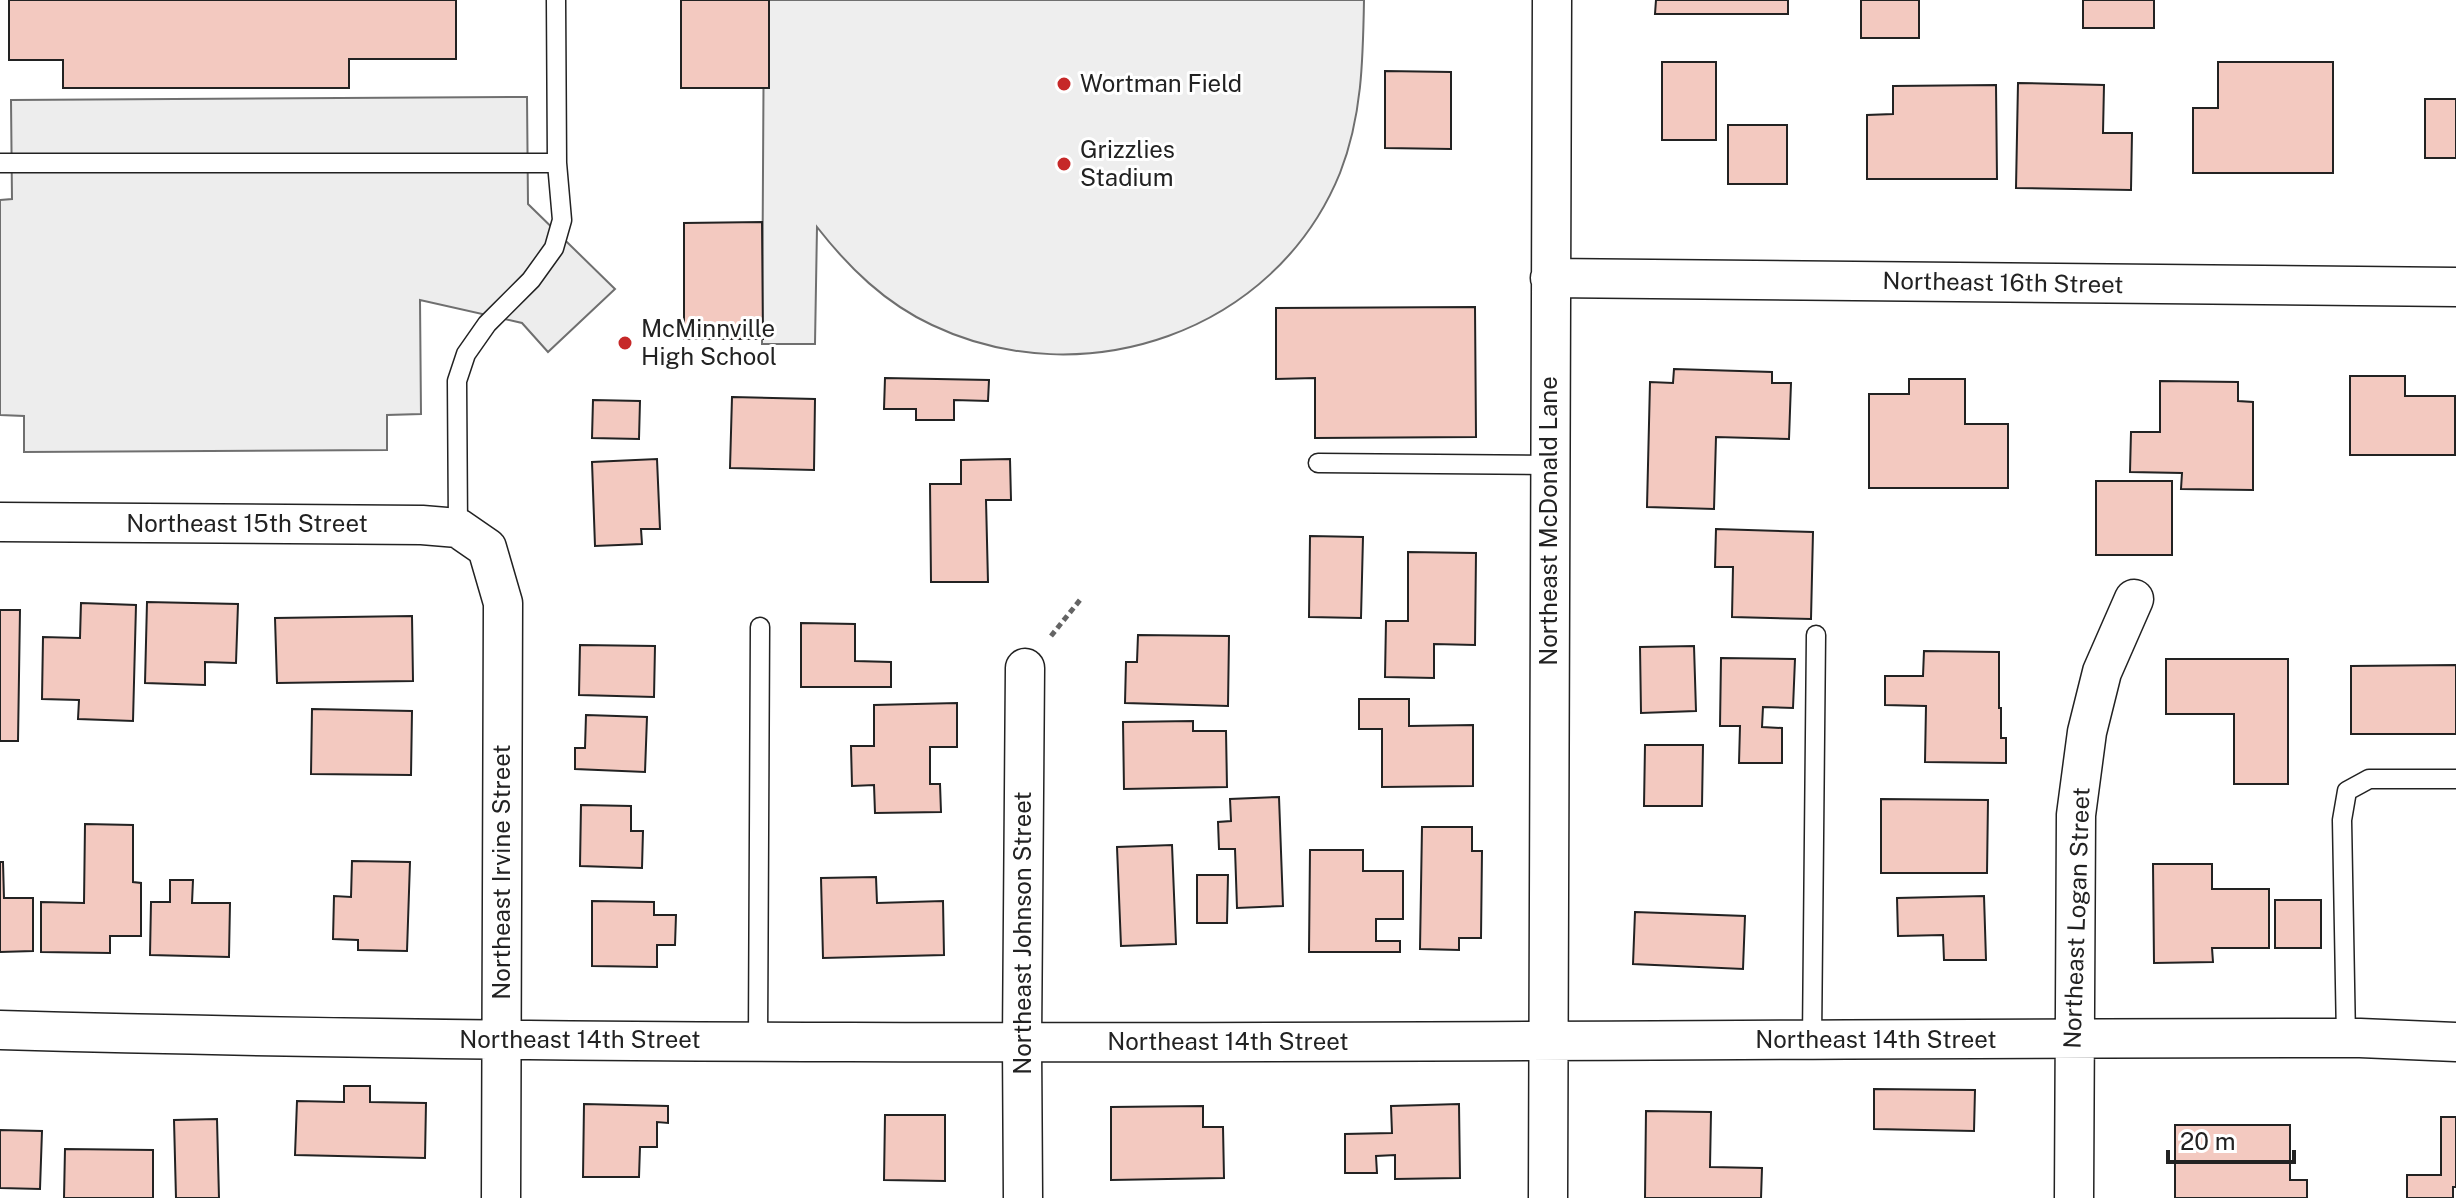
<svg xmlns="http://www.w3.org/2000/svg" width="2456" height="1198" font-family="'Public Sans',sans-serif">
  <style>
    .green { fill: #eee; stroke: #6f6f6f; stroke-width: 2 }
    .parking { fill: #ededed; stroke: #6f6f6f; stroke-width: 2 }
    .building { fill: #f3c9c0; stroke: #222; stroke-width: 2 }
    .lines { fill: none; stroke-linecap: round; stroke-linejoin: round }
    .service-casing { stroke: #222; stroke-width: 21 }
    .minor-casing { stroke: #222; stroke-width: 41 }
    .path { stroke: #646464; stroke-width: 5; stroke-dasharray: 6 4; stroke-linecap: butt }
    .service { stroke: #fff; stroke-width: 18 }
    .minor { stroke: #fff; stroke-width: 38 }
    .poi-dot { fill: #c62828; stroke: #fff; stroke-width: 3 }
    .labels { text-anchor: middle; stroke-width: 6; stroke-linejoin: round; paint-order: stroke }
    .poi-label { font-size: 24px; fill: #222; stroke: #fff; text-anchor: start }
    .street-label { font-size: 24px; fill: #222; stroke: #fff }
  </style>
  <rect width="100%" height="100%" fill="#fff"/>
  <path class="green" d="M764,0H1364C1363,60 1362,117 1340,173C1275,333 1083,397 932,325C885,303 849,268 817,227L815,344H762Z"/>
  <path class="parking" d="M527,97L528,204L615,289L548,352L522,323L420,300L421,414L387,415V450L24,452V416L0,415V200L12,199L11,100Z"/>
  <path class="building" d="M9,0H456V59H349V88H63V60H9Z
    M681,0H769V88H681Z
    M1656,0H1788V14H1655Z
    M1861,0H1919V38H1861Z
    M2083,0H2154V28H2083Z
    M1662,62H1716V140H1662Z
    M2218,62H2333V173H2193V108H2218Z
    M1385,71L1451,72V149L1385,148Z
    M2018,83L2104,85L2103,133H2132L2131,190L2016,188Z
    M1996,85L1997,179H1867V115L1893,114V86Z
    M2425,99H2456V158H2425Z
    M1728,125H1787V184H1728Z
    M762,222L763,339H684V223Z
    M1475,307L1476,437L1315,438V378L1276,379V308Z
    M1674,369L1772,372V383H1791L1789,439L1716,437L1714,509L1647,507L1650,382L1673,383Z
    M2350,376H2405V396H2455V455H2350Z
    M885,378L989,380L988,401L954,400V420H916V409H884Z
    M1909,379H1965V424H2008V488H1869V394H1909Z
    M2160,381L2238,382V401L2253,402V490L2181,489L2182,473L2130,472L2131,432H2160Z
    M732,397L815,399L814,470L730,468Z
    M593,400L640,401L639,439L592,438Z
    M657,459L660,529H641L642,544L595,546L592,462Z
    M1010,459L1011,500H986L988,582H931L930,484H961V460Z
    M2096,481H2172V555H2096Z
    M1716,529L1813,532L1811,619L1732,617L1733,567H1715Z
    M1310,536L1363,537L1361,618L1309,617Z
    M1408,552L1476,553L1475,645L1434,644V678L1385,677L1386,621H1408Z
    M147,602L238,604L236,663L205,662V685L145,683Z
    M81,603L136,605L133,721L78,719L79,700L42,699L43,637L80,638Z
    M0,610H20L18,741H0Z
    M412,616L413,681L277,683L275,618Z
    M801,623L855,624V661L891,662V687H801Z
    M1138,635L1229,636L1228,706L1125,703L1126,662H1137Z
    M580,645L655,646L654,697L579,695Z
    M1694,646L1696,711L1641,713L1640,647Z
    M1924,651L1999,652V708H2001V738H2006V763L1925,762L1926,706L1885,705V676H1923Z
    M1721,658L1795,659L1793,708L1763,707L1762,727L1782,728V763H1739L1740,726H1720Z
    M2166,659H2288V784H2234V714H2166Z
    M2456,665V734H2351V666Z
    M1359,699H1409V726L1473,725V786L1382,787V729H1359Z
    M957,703V747H930V784H940L941,812L875,813L874,785L852,786L851,746H874V705Z
    M312,709L412,711L411,775L311,774Z
    M586,715L647,717L645,772L575,769V748H585Z
    M1193,721V731H1226L1227,787L1124,789L1123,722Z
    M1645,745H1703L1702,806H1644Z
    M1279,797L1283,906L1237,908L1235,849H1219L1218,822L1231,821L1230,799Z
    M1881,799L1988,800L1987,873H1881Z
    M581,805L631,806V831H643L642,868L580,866Z
    M85,824L133,825V882L141,883V936H110V953L41,952V902L84,903Z
    M1422,827H1472V851H1482L1481,938H1459V950L1420,949Z
    M1172,845L1176,944L1121,946L1117,847Z
    M1310,850H1363V871H1403V919H1376V941H1400V952H1309Z
    M352,861L410,862L407,951L358,950V940L333,939L334,896L351,897Z
    M0,862H3L4,898H33V951L0,952Z
    M2153,864H2212V889H2269V948H2212L2213,962L2154,963Z
    M1197,875H1228L1227,923H1197Z
    M876,877L877,903L943,901L944,955L823,958L821,878Z
    M170,880H193L192,903H230L229,957L150,955L151,902H170Z
    M1984,896L1986,960H1944L1943,935L1898,936L1897,898Z
    M2275,900H2321V948H2275Z
    M592,901L654,902V915H676L675,945H657V967L592,966Z
    M1635,912L1745,916L1743,969L1633,964Z
    M344,1086H370V1102L426,1103L425,1158L295,1155L297,1101L344,1102Z
    M1874,1089L1975,1090L1974,1131L1874,1129Z
    M584,1104L668,1106V1123L657,1122V1147H640L639,1177H583Z
    M1459,1104L1460,1178L1395,1179V1155L1376,1156L1377,1173H1345V1134L1392,1133L1391,1106Z
    M1203,1106V1127H1223L1224,1178L1111,1180V1107Z
    M1646,1111L1711,1112L1710,1167L1762,1168L1761,1198H1645Z
    M885,1115H945V1181L884,1180Z
    M2441,1117H2456V1187H2453V1198H2407V1175H2441Z
    M217,1119L219,1198H176L174,1120Z
    M2175,1125H2290V1180H2307V1198H2175Z
    M0,1130L42,1131L40,1189L0,1188Z
    M65,1149L153,1150V1198H64Z"/>
  <g class="lines">
    <g class="service-casing">
      <path id="service" d="M0,163H557
        M1318,463L1550,465
        M458,528L457,381L466,354L487,324L531,280L554,248L562,220L557,163L556,0
        M2346,1038L2342,820L2347,791L2369,779H2456
        M1812,1040L1816,635
        M758,1041L760,627"/>
    </g>
    <g class="minor-casing">
      <path id="minor" d="M1550,278L2456,287
        M0,522L422,525L458,528L487,548L503,603L501,1198
        M0,1030C787,1052 1573,1038 2360,1038L2456,1042
        M1023,1198L1022,1042L1025,668
        M1548,1198L1552,0
        M2074,1198L2076,815L2087,732L2102,672L2134,599"/>
    </g>
    <path class="path" d="M1051,636L1080,600"/>
    <use href="#service" class="service"/>
    <use href="#minor" class="minor"/>
  </g>
  <g class="poi-dot">
    <circle cx="1064" cy="84" r="8"/>
    <circle cx="1064" cy="164" r="8"/>
    <circle cx="625" cy="343" r="8"/>
  </g>
  <g class="labels">
    <g class="poi-label">
      <text x="1080" y="92">Wortman Field</text>
      <text x="1080" y="158">Grizzlies<tspan x="1080" dy="28">Stadium</tspan></text>
      <text x="641" y="337">McMinnville<tspan x="641" dy="28">High School</tspan></text>
    </g>
    <g class="street-label">
      <text transform="translate(2003 283) rotate(1)" y="8">Northeast 16th Street</text>
      <text transform="translate(1549 521) rotate(-90)" y="8">Northeast McDonald Lane</text>
      <text x="247" y="532">Northeast 15th Street</text>
      <text transform="translate(502 872) rotate(-90)" y="8">Northeast Irvine Street</text>
      <text transform="translate(2077 918) rotate(-88)" y="8">Northeast Logan Street</text>
      <text transform="translate(1023 933) rotate(-90)" y="8">Northeast Johnson Street</text>
      <text x="580" y="1048">Northeast 14th Street</text>
      <text x="1876" y="1048">Northeast 14th Street</text>
      <text x="1228" y="1050">Northeast 14th Street</text>
    </g>
  </g>
  <path d="M2168 1150v12h126v-12" fill="none" stroke="#222222" stroke-width="4"/>
  <text x="2180" y="1150" font-size="24" fill="#222222" stroke="#ffffff" stroke-width="6" paint-order="stroke">20 m</text>
</svg>
